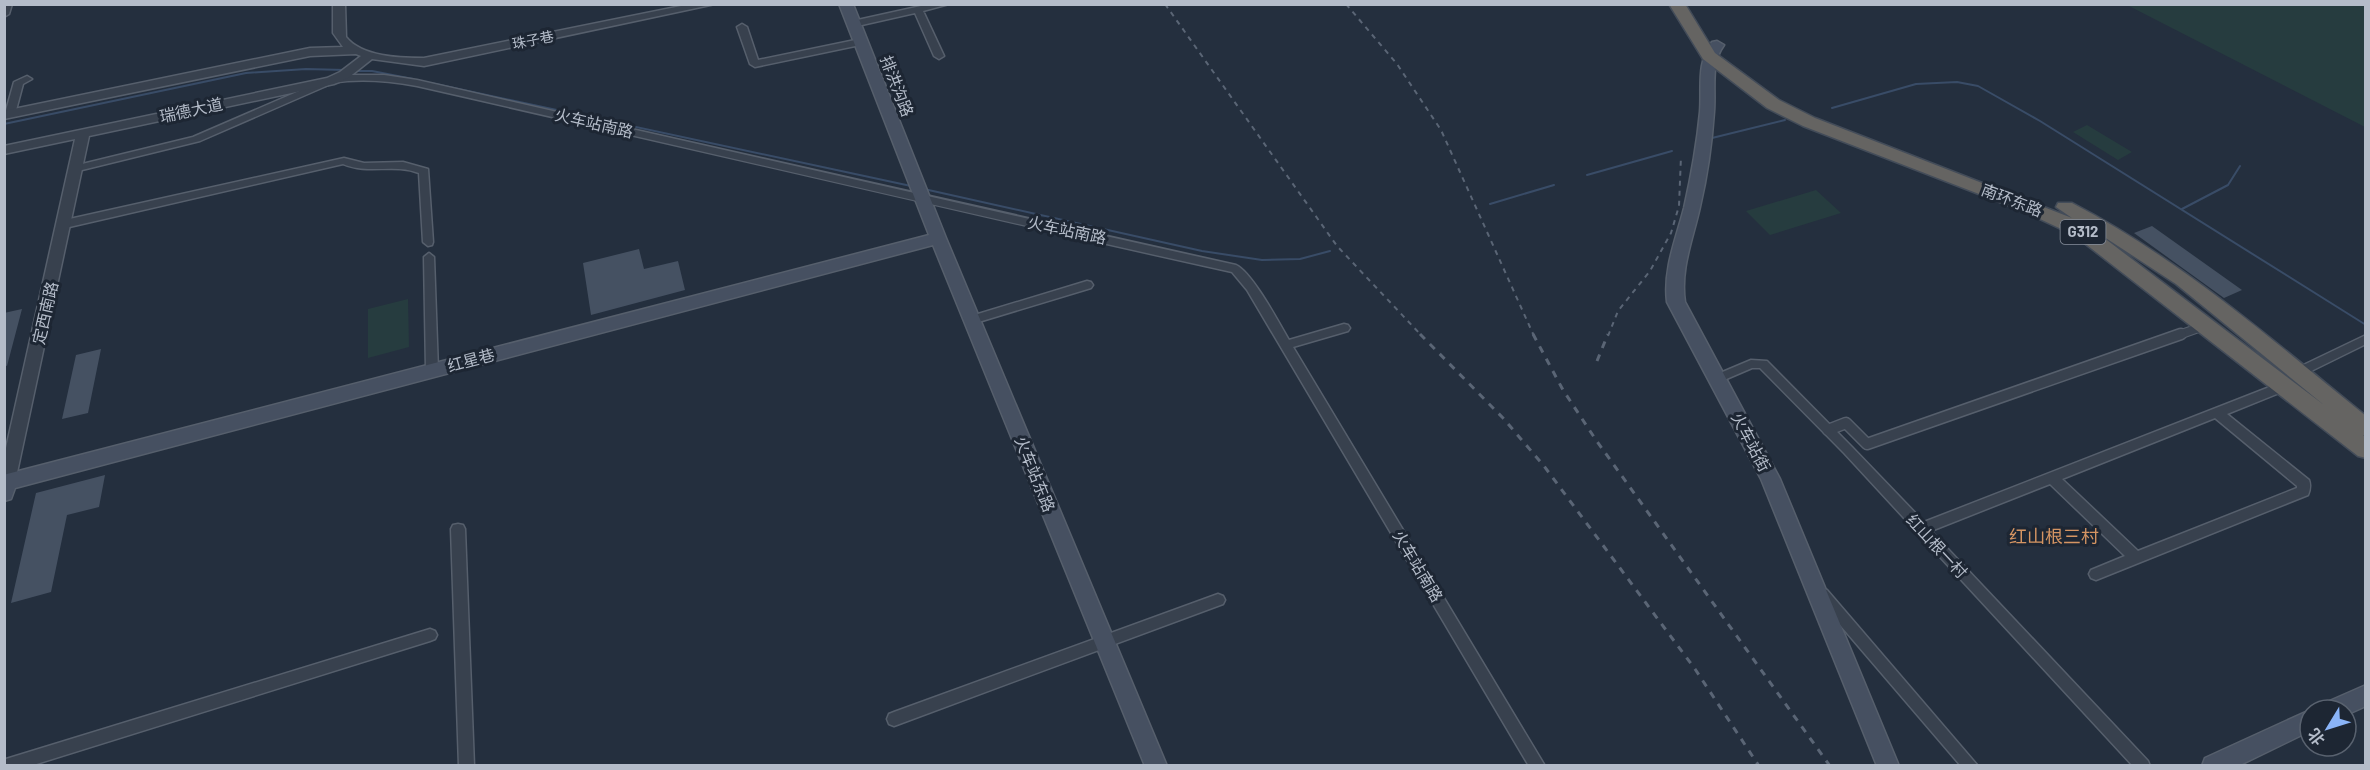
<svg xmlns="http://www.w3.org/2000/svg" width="2370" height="770" font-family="Barlow,'Noto Sans SC',sans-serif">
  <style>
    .green { fill: #263c3f }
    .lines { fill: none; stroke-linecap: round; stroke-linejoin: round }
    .stream { stroke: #394c67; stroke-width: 2 }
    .building { fill: #455162 }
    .pedestrian-far1-casing { stroke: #565f6c; stroke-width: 10 }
    .pedestrian-casing { stroke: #565f6c; stroke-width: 13 }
    .minor-casing { stroke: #565f6c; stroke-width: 3 }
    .tertiary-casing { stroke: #565f6c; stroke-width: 3 }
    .secondary-casing { stroke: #565f6c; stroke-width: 3 }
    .trunk-casing { stroke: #434c59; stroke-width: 3 }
    .pedestrian-far1 { stroke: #38414e; stroke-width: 8 }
    .pedestrian { stroke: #38414e; stroke-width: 10 }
    .minor { fill: #38414e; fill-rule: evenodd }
    .tertiary { fill: #38414e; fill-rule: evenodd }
    .secondary { fill: #465061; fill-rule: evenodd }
    .trunk { fill: #656462; fill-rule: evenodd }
    .rail-far1 { stroke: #5a6575; stroke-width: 2; stroke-dasharray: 5 5; stroke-linecap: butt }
    .rail { stroke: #5a6575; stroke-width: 3; stroke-dasharray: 7 7; stroke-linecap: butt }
    .labels { text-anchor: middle; stroke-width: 6; stroke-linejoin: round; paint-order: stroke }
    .far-street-label { font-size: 14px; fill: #b4bcc9; stroke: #1d2633 }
    .shield { fill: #1d2633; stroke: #878f9c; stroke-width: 1.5 }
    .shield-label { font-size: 15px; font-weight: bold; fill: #b4bcc9 }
    .street-label { font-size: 16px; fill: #b4bcc9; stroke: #1d2633 }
    .neighbourhood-label { font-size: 18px; fill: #d59563; stroke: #1d2633 }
  </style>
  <rect width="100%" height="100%" fill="#242f3e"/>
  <path class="green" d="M2125,5H2365V127L2129,6Z
    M2087,125L2132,152L2118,160L2073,132Z
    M1816,190L1841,213L1770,235L1746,211Z
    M408,299L409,347L368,358V309Z"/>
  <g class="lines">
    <path class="stream" d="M354,71H372L413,79
      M431,83L911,186
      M1832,108L1916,84L1957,82L1978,86L2040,121L2366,325
      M4,124L246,73L306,69L345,70
      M1712,138L1785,120
      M1587,175L1672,151
      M924,189L1202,251L1262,260L1300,259L1330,251
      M1490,204L1554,185
      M2182,209L2228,185L2240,166"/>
  </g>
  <path class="building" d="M2152,226L2242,290L2224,298L2134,233Z
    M639,249L644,269L678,261L685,290L591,315L583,263Z
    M22,309L7,366L4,365V313Z
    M101,349L88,413L62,419L76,355Z
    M105,475L99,507L67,515L51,592L11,603L36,493Z"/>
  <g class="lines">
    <g class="pedestrian-far1-casing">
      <path id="pedestrian-far1" d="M2176,336L2204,326"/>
    </g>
    <g class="pedestrian-casing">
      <path id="pedestrian" d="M1828,430L1846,423L1867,444L2181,334"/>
    </g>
    <g class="minor-casing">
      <path id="minor" d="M4,4H12L9,14L4,17Z
        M930,4H949L923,11L944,56L939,59L934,56L915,13L853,27L848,24L853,21Z
        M742,24L747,27L758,60L860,39L865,42L860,45L755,67L750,64L737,27Z
        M352,75H384L417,80C690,142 963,205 1236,265C1252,272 1279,323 1289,340L1344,324L1348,325L1350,328L1348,331L1293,347L1545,766H1529L1247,290L1232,272C960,212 689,148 417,86C389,81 361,78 333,83L200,141L78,171L73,168L78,165L193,137L327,79Z
        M27,76L32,79L23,84L15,114L13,116H7L5,114L14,82Z
        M344,158L364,163L403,162L428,169L433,242L432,245L428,246L423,242L419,173C394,163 368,175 343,164L65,228L60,224L65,220Z
        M429,253L434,257L438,370L432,374L426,370L424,257Z
        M1087,281L1091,282L1093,285L1091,288L972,324L966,320L968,317Z
        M2366,335V344L2301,376H2293L2291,373L2293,370Z
        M1751,360L1767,361L1852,447L1924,522L2285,381L2291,386L2289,389L2227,414L2309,480C2311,485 2310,490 2308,495L2096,580L2091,578L2089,574L2091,570L2125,556L2050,484L1931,531L2148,761L2150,766H2133L1844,453L1760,368H1752L1717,383L1711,379L1713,376ZM2215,418L2297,486V488L2138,551L2062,479Z
        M458,524L463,525L465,529L474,766H459L451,529L453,525Z
        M1822,588L1827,590L1978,766H1961L1817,598L1815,594L1817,590Z
        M1218,594L1223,596L1225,600L1223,604L894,726L889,724L887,719L889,714L894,712Z
        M430,629L435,631L437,635L435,639L430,641L30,766H4L6,759Z"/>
    </g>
    <g class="tertiary-casing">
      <path id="tertiary" d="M333,4H345L346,37C362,57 400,58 424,58L691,4H715L424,66L372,59L348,78L334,84L89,136L15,482L13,487L4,488V457L75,139L4,154V146L327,78L340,72L361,56L356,54L310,56L4,119V111L310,48L343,47L333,33Z"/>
    </g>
    <g class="secondary-casing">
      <path id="secondary" d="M839,4H853L946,238L1167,766H1145L933,245L15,488L11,499L4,501V475L7,474L929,235Z
        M1717,41L1724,45C1710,64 1716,88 1714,112C1712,143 1707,177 1700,207C1693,239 1680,269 1685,302L1780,479L1899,766H1877L1761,479L1667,302C1663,269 1676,239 1684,208C1691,177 1697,143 1700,112C1702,86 1696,64 1712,42Z
        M2366,685V706L2346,715V710H2322L2325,703Z
        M2310,710V731L2238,766H2202L2205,758Z"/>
    </g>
    <g class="trunk-casing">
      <path id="trunk" d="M1669,4H1685L1715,53L1779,100L1815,118L2072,218L2056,207L2058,203H2072C2180,259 2271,339 2366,416V436L2363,435L2366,438V458L2358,456L2074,235L2023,211L1803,126L1767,108L1703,59ZM2095,231L2176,284L2324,405Z"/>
    </g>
    <use href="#pedestrian-far1" class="pedestrian-far1"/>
    <use href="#pedestrian" class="pedestrian"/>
    <use href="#minor" class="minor"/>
    <use href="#tertiary" class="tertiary"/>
    <use href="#secondary" class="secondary"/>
    <use href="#trunk" class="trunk"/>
    <path class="rail-far1" d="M1165,4L1337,246L1422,336
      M1346,4L1397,64L1441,130L1534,336
      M1608,336L1618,311L1650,271L1671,233L1679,206L1681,156"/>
    <path class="rail" d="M1420,334L1503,418L1544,466L1695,669L1759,766
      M1533,334L1563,390L1596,440L1830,766
      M1597,361L1608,334"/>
  </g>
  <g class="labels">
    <g class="far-street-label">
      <text transform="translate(533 40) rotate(-11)" y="5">珠子巷</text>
    </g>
    <rect class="shield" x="2060.5" y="220" width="45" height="24" rx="4.5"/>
    <g class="shield-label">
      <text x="2083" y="237">G312</text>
    </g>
    <g class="street-label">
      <text transform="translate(897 86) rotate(69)" y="6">排洪沟路</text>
      <text transform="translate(191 110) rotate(-12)" y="6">瑞德大道</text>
      <text transform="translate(594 123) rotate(13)" y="6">火车站南路</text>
      <text transform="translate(2012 200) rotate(21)" y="6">南环东路</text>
      <text transform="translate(1067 230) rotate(12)" y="6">火车站南路</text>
      <text transform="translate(45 313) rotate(-77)" y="6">定西南路</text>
      <text transform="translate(471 360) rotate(-15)" y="6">红星巷</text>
      <text transform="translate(1751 442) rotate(62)" y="6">火车站街</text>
      <text transform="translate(1035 474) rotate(68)" y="6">火车站东路</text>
      <text transform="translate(1937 546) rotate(47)" y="6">红山根一村</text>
      <text transform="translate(1418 566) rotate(59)" y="6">火车站南路</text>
    </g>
    <g class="neighbourhood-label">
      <text x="2054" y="543">红山根三村</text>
    </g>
  </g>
  <rect width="2370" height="770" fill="none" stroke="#b4bcc9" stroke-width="12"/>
  <g transform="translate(2328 728) rotate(232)"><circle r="28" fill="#1d2633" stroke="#59626f" stroke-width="1.5"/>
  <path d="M0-4.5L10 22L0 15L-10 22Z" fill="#8ab4f8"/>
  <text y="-9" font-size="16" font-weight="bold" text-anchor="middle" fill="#b4bcc9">北</text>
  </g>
</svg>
